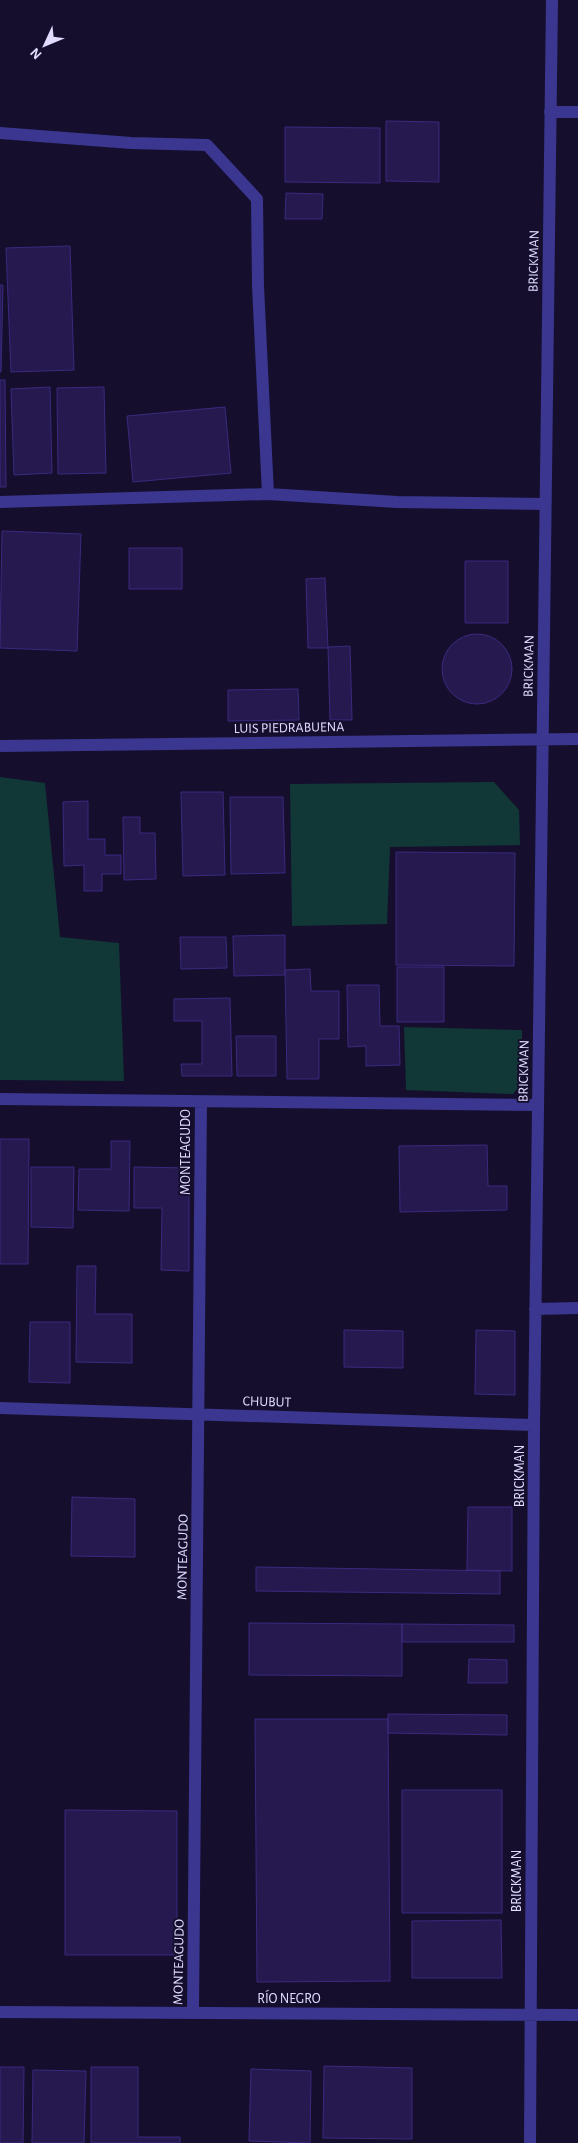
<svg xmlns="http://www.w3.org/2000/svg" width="578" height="2143" font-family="'Alegreya Sans',sans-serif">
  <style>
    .green { fill: #113837 }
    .building { fill: #251950; stroke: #3c297e }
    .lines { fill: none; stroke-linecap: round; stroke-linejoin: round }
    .service { stroke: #3b3690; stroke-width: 12 }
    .minor { stroke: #3b3690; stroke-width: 12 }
    .labels { text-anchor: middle; stroke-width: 4; stroke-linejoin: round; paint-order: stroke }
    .street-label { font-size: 14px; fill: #e0dbff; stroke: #150f2d }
  </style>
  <rect width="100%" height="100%" fill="#150f2d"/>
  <path class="green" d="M0,777L45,783L60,937L119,943L124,1081L0,1080Z
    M494,782L519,810L520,845L390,847L387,924L292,926L290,784Z
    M404,1027L522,1030V1083L513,1094L406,1090Z"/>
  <path class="building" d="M386,121L439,122V182L386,181Z
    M285,127L380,128V183L285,182Z
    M286,193L323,194L322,219H285Z
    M70,246L74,370L11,372L6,248Z
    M0,285H3L1,372H0Z
    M0,380H5L6,487H0Z
    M50,387L52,473L14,475L11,389Z
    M104,387L106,473L58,474L57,388Z
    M225,407L231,473L133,482L127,416Z
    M2,531L81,534L77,651L0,648Z
    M129,548H182V589H129Z
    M465,561H508V623H465Z
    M325,578L328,648H308L306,579Z
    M442 669a35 35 0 1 1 70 0a35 35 0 1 1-70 0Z
    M350,646L352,720H330L328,647Z
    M298,689L299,720L228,721V690Z
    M181,792H223L225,875L183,876Z
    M230,797H283L285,873L231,874Z
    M88,801V839H105V855H121V874H102V891H84V865L64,866L63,802Z
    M123,817H140V833H155L156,879L124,880Z
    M396,852L515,853L514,966L396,965Z
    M285,935V975L234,976L233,936Z
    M180,937H226L227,968L181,969Z
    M397,967H444V1022H397Z
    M310,969L311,991H339V1039H319V1079H287L285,970Z
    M347,985H379L380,1026H399L400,1065L366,1066V1046L348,1047Z
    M230,998L232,1076H182L181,1064H202V1021H174V999Z
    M236,1036H276V1076H237Z
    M0,1139H29L28,1264H0Z
    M111,1141H130L129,1211L78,1210L79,1169H111Z
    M487,1145L488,1186H507V1210L400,1212L399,1146Z
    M31,1167H74L73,1228L31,1227Z
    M134,1167L189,1168V1271L161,1270L162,1208H134Z
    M77,1266H96L95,1314H132V1363L76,1362Z
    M30,1322H70V1383L29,1382Z
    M344,1330L403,1331V1368L344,1367Z
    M476,1330L515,1331V1395L475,1394Z
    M72,1497L135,1499V1557L71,1556Z
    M468,1507H512V1571L467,1570Z
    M256,1567L500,1571V1594L256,1591Z
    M249,1623L402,1624V1676L249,1675Z
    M402,1624L514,1625V1642H402Z
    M469,1659L507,1660V1683H468Z
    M388,1714L507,1715V1735L388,1733Z
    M255,1719H388L390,1981L257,1982Z
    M402,1790H502V1913H402Z
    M65,1810L177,1811V1955H65Z
    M501,1920L502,1978H412V1921Z
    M324,2066L412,2068V2139L323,2138Z
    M0,2067H24L23,2143H0Z
    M91,2067H138V2137H180V2143H91Z
    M251,2069L311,2071L310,2143L249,2141Z
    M33,2070L86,2071L84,2143H32Z"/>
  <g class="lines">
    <path class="service" d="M0,133L131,143L207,145L257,199L258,286L268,494L397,502L545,504
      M0,502L268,494"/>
    <path class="minor" d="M550,112H578
      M0,746L578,739
      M0,1099L538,1105
      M535,1309L578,1308
      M0,1408L534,1425
      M0,2012L578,2015
      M193,2013L201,1102
      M530,2143L534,1425L552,0"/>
  </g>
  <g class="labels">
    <g class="street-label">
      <text transform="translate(533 261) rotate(-89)" y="5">BRICKMAN</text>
      <text transform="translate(528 666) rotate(-89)" y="5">BRICKMAN</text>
      <text transform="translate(289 727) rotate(-1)" y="5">LUIS PIEDRABUENA</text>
      <text transform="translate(523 1071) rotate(-89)" y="5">BRICKMAN</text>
      <text transform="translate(185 1152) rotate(-90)" y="5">MONTEAGUDO</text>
      <text transform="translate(267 1401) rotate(2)" y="5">CHUBUT</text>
      <text transform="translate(519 1476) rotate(-90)" y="5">BRICKMAN</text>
      <text transform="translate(182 1557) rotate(-89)" y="5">MONTEAGUDO</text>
      <text transform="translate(516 1881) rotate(-90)" y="5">BRICKMAN</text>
      <text transform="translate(178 1962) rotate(-89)" y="5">MONTEAGUDO</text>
      <text x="289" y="2003">RÍO NEGRO</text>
    </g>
  </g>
  <g transform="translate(45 45) rotate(226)" stroke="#150f2d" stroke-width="4" paint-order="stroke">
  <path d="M0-4L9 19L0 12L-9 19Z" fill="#e0dbff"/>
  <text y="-8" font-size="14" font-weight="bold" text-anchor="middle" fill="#e0dbff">N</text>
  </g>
</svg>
